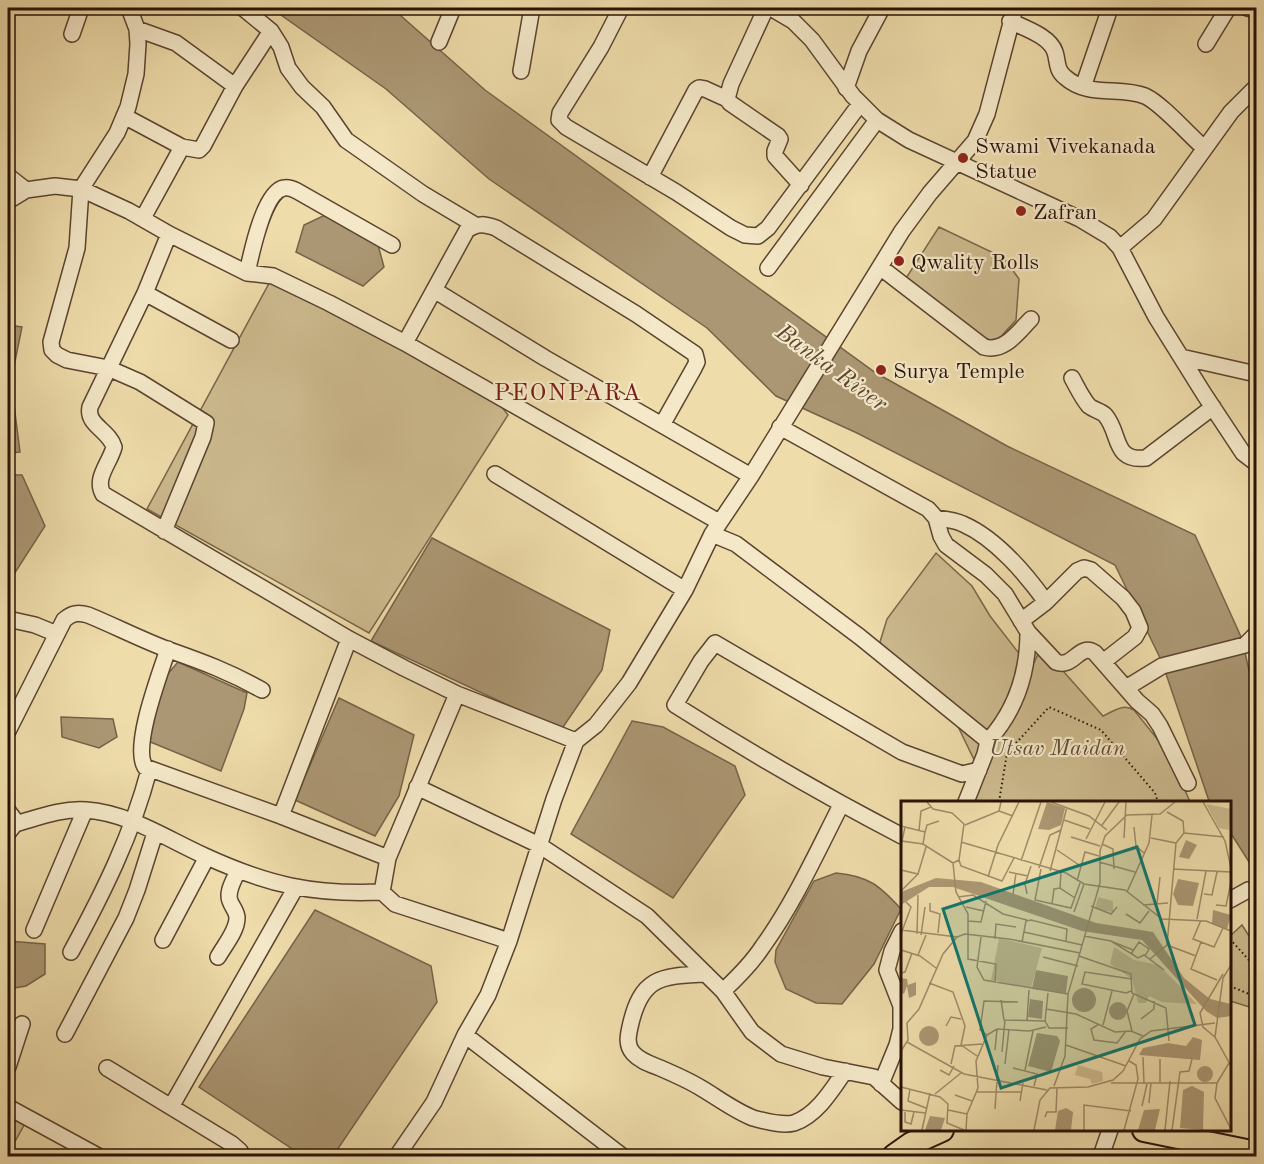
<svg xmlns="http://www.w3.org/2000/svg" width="1264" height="1164" font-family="'Old Standard TT',serif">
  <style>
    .green { fill: #ccba8e; stroke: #7a664a; stroke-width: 1.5 }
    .water { fill: #ab9773; stroke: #776248; stroke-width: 1.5 }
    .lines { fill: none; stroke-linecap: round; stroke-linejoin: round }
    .minor-casing { stroke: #5a4430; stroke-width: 18 }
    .highway-casing { stroke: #281207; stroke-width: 26 }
    .path { stroke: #281207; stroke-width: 2; stroke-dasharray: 1.5 3; stroke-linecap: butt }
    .minor { stroke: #f4e8c8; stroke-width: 15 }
    .highway { stroke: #eedcaa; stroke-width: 22 }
    .poi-dot { fill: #8f2418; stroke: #f4e8c8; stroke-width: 2 }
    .labels { text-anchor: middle; stroke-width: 4.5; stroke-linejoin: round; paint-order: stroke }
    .poi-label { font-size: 22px; fill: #281207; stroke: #f4e8c8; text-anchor: start }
    .park-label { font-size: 22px; font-style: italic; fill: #614d36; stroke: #f4e8c8 }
    .water-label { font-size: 24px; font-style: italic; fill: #5c4732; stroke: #f4e8c8 }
    .neighbourhood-label { font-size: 24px; letter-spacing: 1.5px; fill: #7a1f14; stroke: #f4e8c8 }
    .inset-road { fill: none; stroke: #9f8b69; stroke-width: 1.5 }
    .view { fill: #0f766e; fill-opacity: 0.15; stroke: #0f766e; stroke-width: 3 }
    .inset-edge { fill: none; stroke: #281207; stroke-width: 3 }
  </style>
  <rect width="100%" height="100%" fill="#eedcaa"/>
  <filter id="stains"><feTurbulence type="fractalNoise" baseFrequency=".00333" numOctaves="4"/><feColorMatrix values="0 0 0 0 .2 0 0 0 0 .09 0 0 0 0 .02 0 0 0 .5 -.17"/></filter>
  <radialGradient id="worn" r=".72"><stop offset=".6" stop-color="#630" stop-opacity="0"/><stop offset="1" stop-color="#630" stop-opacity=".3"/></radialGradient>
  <path class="green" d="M939,227L1004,258L1019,279L1016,320L996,342L955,327L899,289Z
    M273,276L492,394L508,415L369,633L147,509Z
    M936,553L972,586L990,616L1028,665L979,770L950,710L897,668L880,642L887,619Z
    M1039,652L1064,672L1103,716C1114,711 1123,703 1134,710L1158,740L1166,745L1190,802H970Z
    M1242,925L1256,947V1009L1230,1001V936Z
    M8,1107L28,1118L8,1154Z"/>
  <path class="water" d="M271,8H392L485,90L876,373L1007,446L1195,535L1242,639L1256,702V873L1230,832V802L1209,801L1162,662L1115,565L857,433L776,396L707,328L489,179L386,89Z
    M327,214L378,245L384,267L363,286L296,252L304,225Z
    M8,325L22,327L11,381L20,452L8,453Z
    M8,475H22L45,526L9,582H8Z
    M432,538L610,630L602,670L561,730L371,641Z
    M178,662L247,693L244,709L221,771L148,741L160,683Z
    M339,698L414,735L399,796L375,836L295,800Z
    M61,717L113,719L117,737L99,748L62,737Z
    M632,721L663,727L735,766L745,795L673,898L571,834Z
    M836,873C869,876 880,886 901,909L874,964L842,1004L816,1003L786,989L775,962L776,950L814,881Z
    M315,910L431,966L437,1002L333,1156H303L199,1087Z
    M8,941L45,944V974L26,986L8,989Z"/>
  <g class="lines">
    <g class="minor-casing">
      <path id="minor" d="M129,8L137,29L138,44L136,74L128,107L117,133L81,189L77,248L51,342L52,350L57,355L67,360L108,368L140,382L206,423L203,437L164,531
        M243,8L271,31L281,47L288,68L302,87L323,107L346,140L423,194L475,225
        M621,8L601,47L560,113L559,120L566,127L676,192L731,228L745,235L758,236L768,228L860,104
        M766,8L731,84L727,99L730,103L778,136L780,139L775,151V156L801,185
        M771,8L793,21L812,40L853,96L877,120L909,140L1080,219L1110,237L1120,248L1156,317L1204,394L1243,453L1256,463
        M1247,8L1256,10
        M1010,21C1024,28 1050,36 1055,52C1058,61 1056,70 1065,77C1088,98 1119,86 1145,96C1161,103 1189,135 1204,148
        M137,29L176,43L235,86
        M72,34L81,8
        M439,42L453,8
        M1206,44L1228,8
        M521,71L532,8
        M1083,87L1110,8
        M846,88L859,51L882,8
        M124,116L182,147L199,150L203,146L235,86L271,31
        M8,176L26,190
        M650,177L696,90L699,88L705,89L727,99
        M8,201L26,190L55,186L81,189L129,211L169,234L247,273L273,276L329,303L405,343L719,522
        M143,218L182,147
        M169,234L145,293L90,407C86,425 109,430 114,447C110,463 94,478 103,494L349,639L404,668L457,694L576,741
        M1120,248L1154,219L1231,112L1256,87
        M880,267L984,347C1004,353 1018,332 1031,319
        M768,268L877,120
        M247,273C251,255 264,191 284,188C289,187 293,189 297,191L392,245
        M434,290L545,358L751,476
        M145,293L231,340
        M405,343L467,230C478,223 484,224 496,228L636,314L695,354L697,362L694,368L662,425
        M1181,357L1256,374
        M1072,378C1077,387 1082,398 1089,406C1094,410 1101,411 1105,415C1121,433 1112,462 1146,458L1213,407
        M780,427L928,509L936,518L941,536L946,545L986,575L1005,594L1028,632L1056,662C1074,669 1079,642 1095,653L1137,701L1152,714L1160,726L1188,783
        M495,474L685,590
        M936,518C945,519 955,520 963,524C995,538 1026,574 1046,602
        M712,534L736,544L860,637L988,741L985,754L966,802
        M8,619L35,625L57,634
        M1021,621L1046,602L1077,571L1084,568L1091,570L1123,598L1133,611L1140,628L1135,637L1103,662
        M168,649C160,674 132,746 145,767L281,816L388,858L457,694
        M1126,688L1162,666L1245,645L1256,634
        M8,731L64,620C72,613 78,612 88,615C115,626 142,640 169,650C203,662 230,672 262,690
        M988,741C1016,710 1028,673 1028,632
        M417,787L539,845L647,916L723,991L752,1032L781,1054L823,1067L874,1077L902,1102
        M8,811L14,819L15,824L8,833
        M281,816L349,639
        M15,824C37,818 62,808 86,810C129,813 167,839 205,856C268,885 313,895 382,892
        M902,836C825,796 749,752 675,705L701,661L715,643L902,752L962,774L979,770
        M388,858L382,892L395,904L509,941
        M1230,900L1248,890
        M34,930L85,810
        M163,940L207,857
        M71,952C103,893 132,835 149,770
        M218,957C224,946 237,931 237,918C237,911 232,907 230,901C226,891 235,879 238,870
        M706,974C661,976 641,976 630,1027C628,1036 626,1045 633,1053C640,1061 650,1064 660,1068C674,1074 688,1080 701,1088C718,1098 735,1111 753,1118C765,1121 782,1126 794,1123C817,1115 832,1090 845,1071
        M723,991C738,977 752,963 763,946C794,903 817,852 841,805
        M65,1034L126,918L137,890L155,833
        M465,1035L622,1156
        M8,1067L22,1024
        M107,1068L232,1144L240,1151L241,1156
        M881,1084L897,1045L901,1029V1006L887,970L892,951L902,931
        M8,1107L98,1156
        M171,1107L296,887
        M397,1156L434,1102L465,1035L488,995L509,941L554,799L576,741L596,725L629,683L685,590L712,534L751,476L902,231L930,193L975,141L987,114L1015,8
        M1101,1156L1110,1130"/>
    </g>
    <g class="highway-casing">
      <path id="highway" d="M1144,1130L1256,1153
        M894,1156L911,1144L942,1130"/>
    </g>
    <path class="path" d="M999,802L1007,753L1049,707L1101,730L1155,793L1158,802
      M1230,939L1256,968
      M1230,986L1256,997"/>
    <use href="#minor" class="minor"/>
    <use href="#highway" class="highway"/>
  </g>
  <g class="poi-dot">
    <circle cx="963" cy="158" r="6"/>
    <circle cx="1021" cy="211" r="6"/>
    <circle cx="899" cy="261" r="6"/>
    <circle cx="881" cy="370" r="6"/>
  </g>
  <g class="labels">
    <g class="poi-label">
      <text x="975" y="153">Swami Vivekanada<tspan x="975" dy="25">Statue</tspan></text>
      <text x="1033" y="219">Zafran</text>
      <text x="911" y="269">Qwality Rolls</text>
      <text x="893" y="378">Surya Temple</text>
    </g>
    <g class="park-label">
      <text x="1057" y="755">Utsav Maidan</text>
    </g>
    <g class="water-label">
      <text transform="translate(832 367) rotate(36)" y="8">Banka River</text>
    </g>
    <g class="neighbourhood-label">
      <text x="568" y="400">PEONPARA</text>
    </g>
  </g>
  <g transform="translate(901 801)">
    <rect width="330" height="330" fill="#eedcaa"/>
    <path d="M305,3L330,8L328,29L318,27ZM197,96L212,100V111L194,108ZM98,137L141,147L130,187L90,179ZM213,146L233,159L258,164L296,203L261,201L248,195L245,202H237L231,178L209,163ZM177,264L201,271L202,280L191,283L189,278L174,274Z" fill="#ccba8e"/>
    <path d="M146,1L164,7L160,24L148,29L137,28ZM285,39L296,44L288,58L278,56ZM35,77L80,81L195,122L252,131L283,177L309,198L330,203V215L316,217L305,210L241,139L181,130L52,86H28L0,104V91ZM277,78L298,82L292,105L277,104L272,93ZM312,109L330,114L326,128L311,122ZM135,169L167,175L165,192L131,188ZM0,177L6,178L7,184L15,181V194L8,197L6,185L3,193L0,191ZM171 199a12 12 0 1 1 24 0a12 12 0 1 1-24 0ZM129,198L142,200L141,218L127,216ZM208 210a9 9 0 1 1 18 0a9 9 0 1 1-18 0ZM18 235a10 10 0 1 1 20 0a10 10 0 1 1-20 0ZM136,232L156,235L159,240L150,271L127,265ZM292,236L301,239L299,259L238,254L242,247L267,242L285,245ZM296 273a8 8 0 1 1 16 0a8 8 0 1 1-16 0ZM291,285L303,291L302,329L279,327L282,289ZM165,307L172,311L170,329H154L157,310ZM259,308L254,329H237L243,309ZM29,315L44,317L40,329H24Z" fill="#ab9773"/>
    <path class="inset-road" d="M26,1L32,8L51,12L63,23L58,59L52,62L55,91L67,113V158L95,163L94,181M100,1L98,10L112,15M150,1L188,15L206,29M302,1L324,40L330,67M163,19L189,28M64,24L98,10M201,24L218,1M0,25L4,26L1,40L22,43L52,62M4,26L24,31L22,43M233,26L235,45L243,52M18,29L20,10L30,6M24,31L26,24L38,20M283,32L323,36M170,36L199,45M223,37L225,1M250,37L275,42M185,38L204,1M60,41L165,72L183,83L224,89L261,118L305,120L330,130M201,43L212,48L213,68M156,49L178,64M58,59L60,65L101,80L113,57M120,60L140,1M198,61L234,71M138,67L149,34L160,29M140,68L134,99L170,107L179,82M272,68L330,71M0,69L17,73L25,46M149,70L166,6M108,71L127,75M160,71L159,87L174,97M87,76L97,44L118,1M176,80L184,51L198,55M0,90L17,73M226,91L248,42L251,14M112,93L115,72M126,93L124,83L130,65M303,93L311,94L316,71M57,96L72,94L102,113L126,119M29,102V110L39,113L37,132M151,103L153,88L159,87M256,103L259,76M242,104L267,102M315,104L325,105L330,81M190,105L210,113L216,106M65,106L83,110M173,111L183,83M225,113L239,122L248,110M296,118L305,70M300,119L292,138L313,146L322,127M67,120L80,121L85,100M0,129L56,136M123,131L181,144M0,133L10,106L5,101M16,133L17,94M20,134L24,106M183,135L210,140L237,157L243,154L263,169M80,136L76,166L83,179L167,193M94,138L95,123L115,126M121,141L125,120L130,119L166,128L165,140M212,141L232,149M300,141L290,168L316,179M266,144L295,155M0,149L19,155L35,167M230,153L238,141L248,148L244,155M17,154L25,134M178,155L230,173L231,192L265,207L268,240M142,156L177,165M249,158L266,144L275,42L283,32L282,20L266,11M330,164L322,177L314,236L330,265M0,172L4,171L11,152M28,182L52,191L64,225L60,244L76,255M230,190L225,192L181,183L184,171L231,178M100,199L103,219L144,220L147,192M145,208L175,213L214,231L230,230L242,235M240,218L253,208V200M126,219L128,189M144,220L148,227H167M198,223L190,228L193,239L216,242L225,230M202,224L211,190M45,225L50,216L60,218M231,230L226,210L233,193M86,234L96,228L128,230L145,226M314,236L302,226L299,212L322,173M6,241L63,273L146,289M165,244L225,265M94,249L96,228M0,250L7,239L6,222L18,208L42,153L56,136L64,133L108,138L179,152M101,251L104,219M242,256L243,283M328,262L316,282L314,297L330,328M50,263L54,245L81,243M104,263L108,228M112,267L136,273L133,285M39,269L48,274L53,265M124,269L132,230M259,281V258M210,282H316M153,285L164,255L167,193L199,82V50L204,35L226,14L259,13L274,1M0,286L39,296L47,303L46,322L63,329M9,288L7,300L25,307M76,291H120M34,293L60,272M54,294L71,300M119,300L122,282M248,302L250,282M241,305L246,283M94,308L97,264M0,309L24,312M47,309L66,313M4,311V321L10,323L13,311M144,316L146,311H155L156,287M21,329L29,292M65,329L66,313L77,287L75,260L86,234L79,229L83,200L117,201M133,329L139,299L149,287L187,286L212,279L222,270L239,238L250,230L314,222M183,329V304L230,310M223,329L237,278L235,264L228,260M264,329L269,280M271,329L279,271L288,270L291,258"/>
    <path class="view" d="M236,46L294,224L100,287L42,108Z"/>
    <rect width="330" height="330" class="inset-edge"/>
  </g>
  <rect width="1264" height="1164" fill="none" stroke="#eedcaa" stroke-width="30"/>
  <rect x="9" y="9" width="1246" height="1146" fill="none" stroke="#281207" stroke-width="3"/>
  <rect x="15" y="15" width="1234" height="1134" fill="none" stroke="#281207" stroke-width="1.5"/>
  <rect width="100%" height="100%" filter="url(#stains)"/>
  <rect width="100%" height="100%" fill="url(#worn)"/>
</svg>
